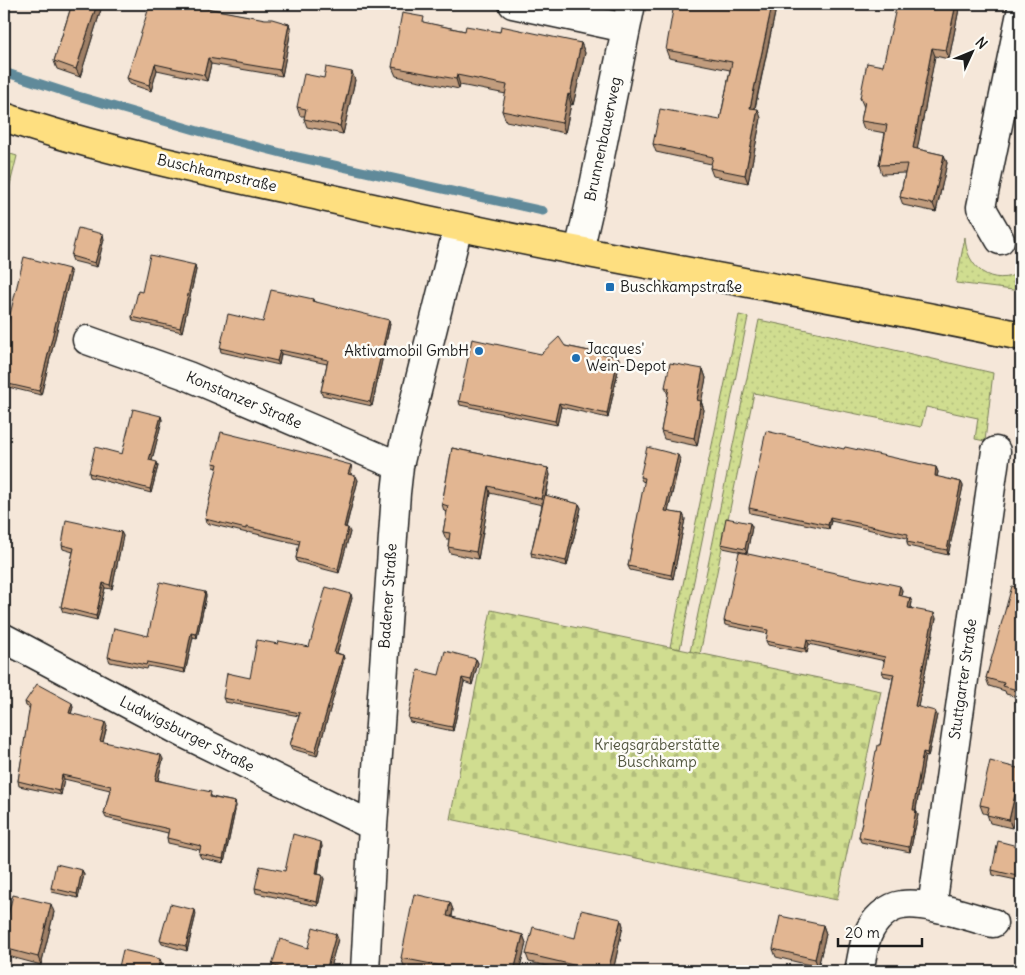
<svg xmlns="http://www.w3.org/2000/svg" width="1025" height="975" font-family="Delius,sans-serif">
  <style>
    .green { fill: url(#green-dots); stroke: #767c56 }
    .cemetery { fill: url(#cemetery-stones); stroke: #767c56 }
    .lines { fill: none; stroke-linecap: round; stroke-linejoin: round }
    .stream { stroke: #608a9a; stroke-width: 9 }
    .minor-casing { stroke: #1c1c1c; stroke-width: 31 }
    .major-casing { stroke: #1c1c1c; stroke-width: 31 }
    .minor { stroke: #fdfcf7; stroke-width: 28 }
    .major { stroke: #fedf80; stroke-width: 28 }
    .wall { fill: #c29d7e; stroke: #1c1c1c }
    .shaded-wall { fill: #9e7f66; stroke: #1c1c1c }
    .building { fill: #e2b692; stroke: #1c1c1c }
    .poi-dot { fill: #1f6fb2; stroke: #fdfcf7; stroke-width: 2 }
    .labels { text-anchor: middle; stroke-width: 5; stroke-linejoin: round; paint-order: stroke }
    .street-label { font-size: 15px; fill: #1c1c1c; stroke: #fdfcf7 }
    .poi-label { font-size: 15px; fill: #1c1c1c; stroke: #fdfcf7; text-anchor: start }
    .park-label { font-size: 15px; fill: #52563f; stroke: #fdfcf7 }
  </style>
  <defs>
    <pattern id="green-dots" width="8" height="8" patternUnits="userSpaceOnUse" patternTransform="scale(1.25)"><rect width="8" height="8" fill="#d0dd90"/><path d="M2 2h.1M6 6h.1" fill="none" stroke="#b2bd7c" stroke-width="1.8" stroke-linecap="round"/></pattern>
    <pattern id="cemetery-stones" width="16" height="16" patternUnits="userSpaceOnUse" patternTransform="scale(1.25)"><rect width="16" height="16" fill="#d0dd90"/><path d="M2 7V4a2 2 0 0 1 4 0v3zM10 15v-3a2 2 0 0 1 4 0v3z" fill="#b2bd7c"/></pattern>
  </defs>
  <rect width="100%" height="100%" fill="#f5e7d9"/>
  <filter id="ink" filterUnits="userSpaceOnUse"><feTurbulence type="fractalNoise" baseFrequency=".02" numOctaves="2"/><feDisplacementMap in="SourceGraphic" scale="10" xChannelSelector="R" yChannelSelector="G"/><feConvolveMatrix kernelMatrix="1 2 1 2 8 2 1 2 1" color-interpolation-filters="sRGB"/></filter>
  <g filter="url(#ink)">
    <path class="green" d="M4,152L17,156L4,209Z
      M965,237C966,268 992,288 1021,272V291L956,283Z
      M739,315L748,317L680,649L670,647Z
      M759,320L817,332L993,373L985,441L975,439L978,418L926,407L921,427L754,393L700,654L690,652Z"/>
    <path class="cemetery" d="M491,610L881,691L837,900L450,819Z"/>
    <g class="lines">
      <path class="stream" d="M4,72L78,96L212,135L293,156L543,211"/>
      <g class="minor-casing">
        <path id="minor" d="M513,4L626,28
          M1000,240L981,207L1021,13
          M579,251L594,186L631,4
          M87,340L188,376L399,466
          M4,638L187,735L373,826
          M932,907L996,451
          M365,971L373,826L396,493L399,466L409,423L458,227
          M859,971C862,959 863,945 868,934C874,920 887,907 902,905C925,901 969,917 993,923"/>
      </g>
      <g class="major-casing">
        <path id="major" d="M4,117C107,152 217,174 323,197C398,214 473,230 548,245C706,276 864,303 1021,336"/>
      </g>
      <use href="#minor" class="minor"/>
      <use href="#major" class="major"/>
    </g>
    <path class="wall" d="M72,4H102V6L80,77L57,69L54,61Z
      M195,4L194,6L289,24L291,30L282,76L211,64L207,81L157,70L151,91L130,84L127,78Z
      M960,4L949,59L935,56L917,149L944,155L947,163L936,212L903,205L900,197L905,173L882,174L879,165L885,133L864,129L861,121L864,107L860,98L883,66Z
      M775,13L755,109L761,118L748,183L713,176L710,168L711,164L656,152L653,144L720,120L730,70L669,58L666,50Z
      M426,23L465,31L500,32L581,43L585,53L573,105L571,104L565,133L506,121L502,111L506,94L460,85L459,89L396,76L392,67Z
      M324,78L355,80L343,134L307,127L304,119L305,116H300L297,107Z
      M104,239L97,267L73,261L71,256Z
      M195,265L196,270L182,332L133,321L132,317L142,292Z
      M69,269L71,273L41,395L4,386V339Z
      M313,299L314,302L390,324L372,406L322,395L321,391L327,364L281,354L279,365L221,352L220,348L263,322Z
      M565,346L618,357L620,361L608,418L561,407L557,425L460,405L459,401L541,354Z
      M703,369L706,378L701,401L704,410L697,446L664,439L661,431L668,395L665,387Z
      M161,416L162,420L152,460L158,466L151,493L90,477L89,473L122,454Z
      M452,448L548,468L550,475L546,496L579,504L581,508L567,566L532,557L531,553L542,505L490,493L478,559L450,553L448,547L449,539H446L443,532L447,512L444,511L442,504Z
      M844,449L936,467L938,472L937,477L961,482L963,486L948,555L908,546L907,542V538L831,521L829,529L750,513L749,508Z
      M680,459L668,512L683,514L685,519L673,579L630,570L628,566L645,482L642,481L640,477Z
      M213,463L352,469L351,474L358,480L346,528L350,532L339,573L297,562L296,558L299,544L248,532L247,533L206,523L205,519L218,468L214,467Z
      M750,523L752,527L747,553L723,548L721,544Z
      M121,532L123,536L112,589L105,588L97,620L63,612L61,607L73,552L63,549L62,545Z
      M1021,588V698L1006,694L1005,691L989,686L986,678Z
      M902,590L901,596L910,598L912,602L911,608L936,618L918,707L937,715L928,757L925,756L916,810L918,815L910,852L861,842L859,837L877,751L880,745L893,678L884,676L882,672L885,661L809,644L807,653L768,645L766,641L768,634L725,625L724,621Z
      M205,592L206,596L197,638L193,637L185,673L148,666L147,669L110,662L108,657L148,636Z
      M352,598L337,653L343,655L344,659L317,756L292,749L290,745L299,716L225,702L223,698L250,678L278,644L309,647Z
      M476,659L478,663L472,685L464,682L453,731L410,722L408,718L439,675Z
      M25,702L73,707L71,714L107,726L103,742L163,759L158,780L212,796V797L235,802L236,806L224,863L201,858L199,854L200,850L168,843L167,838L168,833L106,818L104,814L110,790L64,779L61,795L19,786L18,781L30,708L26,706Z
      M1021,769V790L1012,828L990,823L987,814L983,813L980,805Z
      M322,846L318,874L322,875L324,879L318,906L256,893L255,888L285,871Z
      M1021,847V881L993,875L992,870Z
      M82,870L84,875L78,898L52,892L51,888Z
      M450,902L453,910L452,917L523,935L526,943L519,971H430L404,966L401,958Z
      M54,912L41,965L4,955V931Z
      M196,914L187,951L162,944L160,940Z
      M621,919L623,926L613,971H570L529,962L526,954L575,938Z
      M823,925L826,934L818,967L776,957L773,949Z
      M338,939L329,971H274L272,965L308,948Z"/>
    <path class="shaded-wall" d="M97,4H102V6L80,77L76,69Z
      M956,4H960L949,59L946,50Z
      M772,5L775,13L753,116L750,108Z
      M289,24L291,30L282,76L280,70Z
      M581,43L585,53L573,105L570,95Z
      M932,48L935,56L916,156L913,148Z
      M208,58L211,64L207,81L204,75Z
      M155,64L157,70L151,91L149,85Z
      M352,72L355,80L343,134L340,126Z
      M457,75L460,85L459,89L456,79Z
      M568,94L571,104L565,133L562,123Z
      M758,109L761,118L748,183L745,175Z
      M944,155L947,163L936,212L933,204Z
      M103,234L104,239L97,267L95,263Z
      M195,265L196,270L182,332L180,328Z
      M69,269L71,273L41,395L39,391Z
      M389,320L390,324L372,406L370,402Z
      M280,350L281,354L279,365L277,361Z
      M618,357L620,361L608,418L607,414Z
      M703,369L706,378L700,409L697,400Z
      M701,401L704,410L697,446L694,438Z
      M559,403L561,407L557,425L555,421Z
      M161,416L162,420L151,464L149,460Z
      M678,455L680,459L667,515L665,511Z
      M157,462L158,466L151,493L150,489Z
      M351,465L352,469L350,478L348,474Z
      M936,467L938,472L936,481L935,476Z
      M548,468L550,475L543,506L541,499Z
      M356,476L358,480L345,531L344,527Z
      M961,482L963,486L948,555L947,550Z
      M488,486L490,493L478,559L476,552Z
      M579,504L581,508L567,566L566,561Z
      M683,514L685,519L673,579L671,575Z
      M830,517L831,521L829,529L828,525Z
      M750,523L752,527L747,553L745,549Z
      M348,528L350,532L339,573L338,569Z
      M121,532L123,536L112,589L110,585Z
      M103,583L105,588L97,620L96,616Z
      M900,586L902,590L900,600L898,595Z
      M205,592L206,596L197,638L196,634Z
      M351,594L352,598L336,657L334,653Z
      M910,598L912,602L910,612L908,608Z
      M934,613L936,618L917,711L915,706Z
      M191,633L193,637L185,673L184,669Z
      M807,640L809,644L807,653L805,649Z
      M343,655L344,659L317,756L315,752Z
      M476,659L478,663L472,685L471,680Z
      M462,678L464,682L453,731L452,727Z
      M72,703L73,707L70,717L69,713Z
      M935,711L937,715L928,757L927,753Z
      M105,722L107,726L102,745L100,741Z
      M923,752L925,756L915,814L913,810Z
      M161,755L163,759L157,784L155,780Z
      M1021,769V790L1012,828L1009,820Z
      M62,775L64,779L61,795L59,791Z
      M235,802L236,806L224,863L223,859Z
      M916,810L918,815L910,852L909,847Z
      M321,842L322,846L317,878L316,874Z
      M82,870L84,875L78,898L77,894Z
      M322,875L324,879L318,906L317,902Z
      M450,902L453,910L450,924L447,916Z
      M51,904L54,912L41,965L38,957Z
      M195,910L196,914L187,951L186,946Z
      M621,919L623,926L613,971H608Z
      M823,925L826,934L818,967L815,959Z
      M336,934L338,939L329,971H326Z
      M523,935L526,943L519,971H514Z
      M160,959L163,967L162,971H157Z"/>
    <path class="building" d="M72,4H97L76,69L54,61Z
      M150,4H191L190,5L265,19H272L289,24L280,70L208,58L204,75L155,64L149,85L127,78Z
      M674,4H768L772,5L750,108L758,109L745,175L710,168L713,157L653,144L660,109L720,120L732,62L666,50Z
      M897,4H956L946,50L932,48L913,148L944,155L933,204L900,197L907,164L879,165L887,125L861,121L865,101L860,98L867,63L883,66Z
      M402,13L424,17L423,22L465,31L466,26L500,32L501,26L581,43L570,95L568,94L562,123L502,111L507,85L457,75L456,79L392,67Z
      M326,67L352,72L340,126L304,119L306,109L297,107L304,74L324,78Z
      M78,228L103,234L95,263L71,256Z
      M150,255L195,265L180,328L132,317L138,291L142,292Z
      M24,257L69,269L39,391L4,383V339Z
      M271,290L313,299L312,301L389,320L370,402L321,391L328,360L280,350L277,361L220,348L228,314L263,322Z
      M559,337L565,346L618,357L607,414L559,403L555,421L459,401L472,339L541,354Z
      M670,363L703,369L697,400L701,401L694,438L661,431L669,388L665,387Z
      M133,409L161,416L149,460L157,462L150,489L89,473L95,447L122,454Z
      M766,431L844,449L845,447L936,467L935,476L961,482L947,550L907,542L908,534L830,517L828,525L749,508Z
      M221,432L310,454L351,465L348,474L356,476L344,527L348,528L338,569L296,558L300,540L246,527V529L205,519L218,464L213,463Z
      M647,447L678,455L665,511L683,514L671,575L628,566L645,478L640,477Z
      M452,448L548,468L541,499L488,486L476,552L448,547L450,533L443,532L448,506L442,504Z
      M545,495L579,504L566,561L531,553Z
      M726,518L750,523L745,549L721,544Z
      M66,520L121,532L110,585L103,583L96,616L61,607L74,548L62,545Z
      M739,552L872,581V580L900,586L898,595L910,598L908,608L934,613L915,706L935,711L927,753L923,752L913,810H916L909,847L859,837L876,751H877L878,745H880L894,674L882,672L885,657L807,640L805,649L766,641L768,630L724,621Z
      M160,582L205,592L196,634L191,633L184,669L147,662L146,665L108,657L114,628L148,636Z
      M1012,586L1021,588V691L1003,686L1004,683L986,678Z
      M326,587L351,594L334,653L343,655L315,752L290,745L300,713L223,698L227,673L250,678L257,640L278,644L279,641L309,647Z
      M445,651L476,659L471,680L462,678L452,727L408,718L418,670L439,675Z
      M37,684L72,703L69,713L105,722L100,741L161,755L155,780L211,792L210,797L235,802L223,859L199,854L201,846L167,838L169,829L104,814L111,786L62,775L59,791L18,781L30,705L25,702Z
      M990,761L1021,769L1009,820L987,815L989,807L980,805Z
      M293,834L321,842L316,874L322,875L317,902L255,888L260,866L285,871Z
      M998,841L1021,847V877L992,870Z
      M56,864L82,870L77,894L51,888Z
      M414,894L450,902L447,916L523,935L514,971H467L401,958Z
      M13,895L51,904L38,957L4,948V931Z
      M170,904L195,910L186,946L160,940Z
      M581,910L621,919L608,971H599L526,954L533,927L575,938Z
      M780,916L823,925L815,959L773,949Z
      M313,927L336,934L326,971H290L272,965L280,939L308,948Z
      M123,950L160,959L157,971H118Z"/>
  </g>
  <g class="poi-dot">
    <rect x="605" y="282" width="10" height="10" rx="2.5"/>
    <circle cx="479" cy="351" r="5"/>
    <circle cx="576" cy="358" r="5"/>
  </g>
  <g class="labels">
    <g class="street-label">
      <text transform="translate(603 139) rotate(-78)" y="5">Brunnenbauerweg</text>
      <text transform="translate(217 173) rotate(13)" y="5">Buschkampstraße</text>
      <text transform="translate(244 400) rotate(23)" y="5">Konstanzer Straße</text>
      <text transform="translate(388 596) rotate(-86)" y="5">Badener Straße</text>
      <text transform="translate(963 679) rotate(-82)" y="5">Stuttgarter Straße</text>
      <text transform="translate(187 734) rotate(27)" y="5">Ludwigsburger Straße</text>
    </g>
    <g class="poi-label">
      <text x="620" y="292">Buschkampstraße</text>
      <text x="586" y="354">Jacques'<tspan x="586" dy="17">Wein-Depot</tspan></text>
      <text x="469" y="356" text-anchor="end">Aktivamobil GmbH</text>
    </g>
    <g class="park-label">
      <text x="657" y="750">Kriegsgräberstätte<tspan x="657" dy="17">Buschkamp</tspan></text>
    </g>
  </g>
  <rect width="1025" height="975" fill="none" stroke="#fdfcf7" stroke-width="20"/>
  <rect x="10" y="10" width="1005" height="955" fill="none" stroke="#1c1c1c" stroke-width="2" filter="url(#ink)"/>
  <g transform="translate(972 52) rotate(46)" stroke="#fdfcf7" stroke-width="4" paint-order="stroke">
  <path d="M0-4L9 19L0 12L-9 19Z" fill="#1c1c1c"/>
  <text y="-8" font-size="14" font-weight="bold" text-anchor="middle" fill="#1c1c1c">N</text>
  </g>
  <path d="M838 938v8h84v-8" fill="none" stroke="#1c1c1c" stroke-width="2.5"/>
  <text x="845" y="938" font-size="15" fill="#1c1c1c" stroke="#fdfcf7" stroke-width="4" paint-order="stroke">20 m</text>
</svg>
